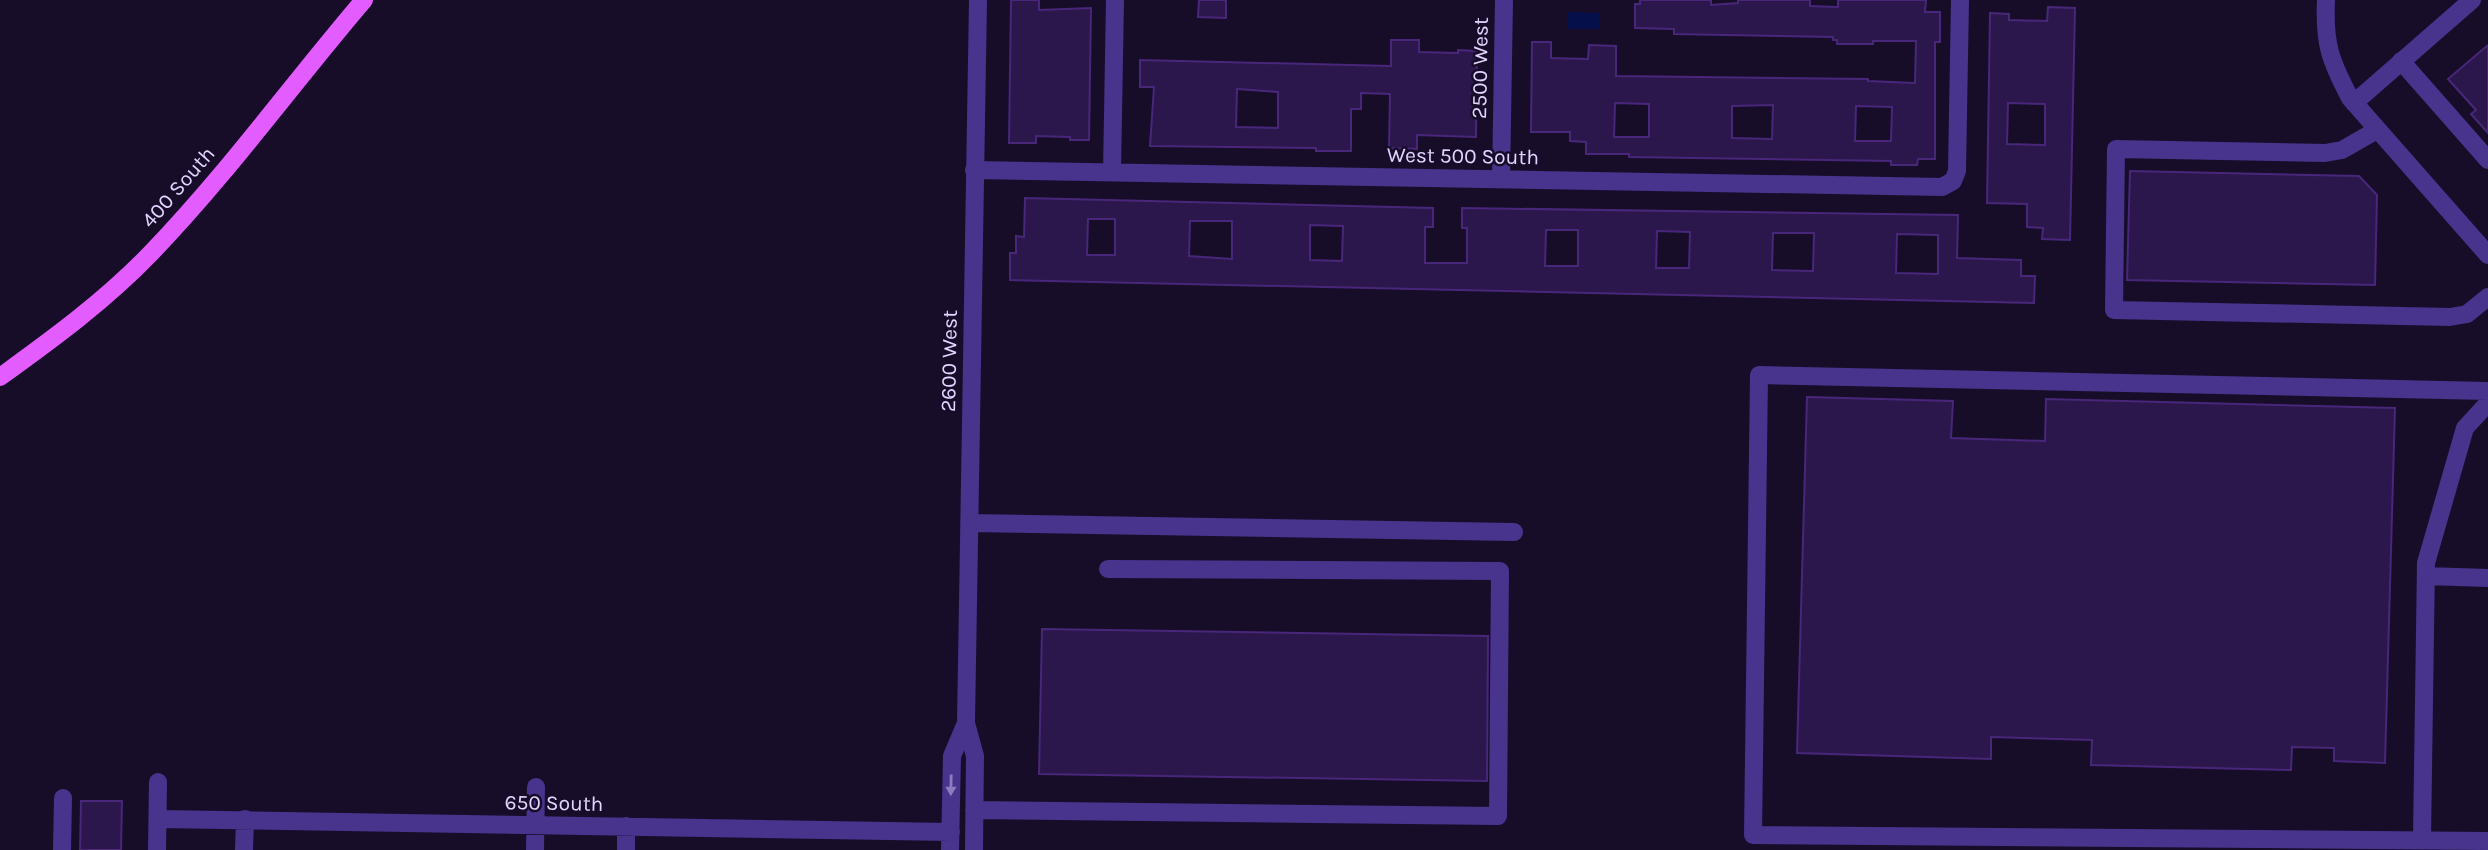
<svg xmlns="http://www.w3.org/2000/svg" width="2488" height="850" font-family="Karla,sans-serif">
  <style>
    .water { fill: #05104a }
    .building { fill: #2c174c; stroke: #48277a; stroke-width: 2; fill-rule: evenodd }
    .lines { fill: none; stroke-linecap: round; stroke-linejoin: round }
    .minor { stroke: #48338d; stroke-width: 18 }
    .major { stroke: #e25cff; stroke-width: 18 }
    .oneway { fill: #8d7cc0 }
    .labels { text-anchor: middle; stroke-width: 5; stroke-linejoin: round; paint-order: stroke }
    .street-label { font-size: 21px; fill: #e2d5ff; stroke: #170d29 }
  </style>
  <rect width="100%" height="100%" fill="#170d29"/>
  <path class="water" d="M1568,12L1600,13V29H1568Z"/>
  <path class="building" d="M1011,0H1039V10L1091,8L1089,140H1070V137L1036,136V143H1009Z
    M1199,0H1226V18L1198,17Z
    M1640,0H1711V5L1738,3V0H1810V6L1838,7V0H1926L1925,12H1940V42H1935V159H1918L1917,165H1891V161L1629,157V154H1586V142L1570,141V132H1531L1532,42H1551V58L1588,59L1589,45L1616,46V76L1868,79V81L1915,83L1916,41H1873V44H1837V40H1833V37L1674,34V29L1635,28V4H1640ZM1615,103L1649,104V137H1614ZM1773,105L1772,139L1732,138V106ZM1856,106L1892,107L1891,141H1855Z
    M2048,7L2075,8L2070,240L2042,239L2043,228L2027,227V204L1987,203L1990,13L2009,14V20L2047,21ZM2008,103L2045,104V145L2007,144Z
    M1391,40H1419V52L1458,53V50L1477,51L1476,137L1417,135V149L1389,148L1390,94L1361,93V109H1351V151H1316V148L1150,146L1154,87H1140V60L1391,66ZM1237,89L1278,92V128L1236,127Z
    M2488,45V133L2471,114L2476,110L2448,79Z
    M2130,171L2359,176L2377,195L2375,285L2127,280Z
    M1025,198L1433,208V227H1425V263H1467V228H1462V208L1958,215L1957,258L2021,260V276H2035L2034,303L1010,280V253H1016V236L1024,237ZM1088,219H1115V255H1087ZM1190,221H1232V259L1189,256ZM1310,225L1343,226L1342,261L1310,260ZM1546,230H1578V266H1545ZM1657,231L1690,232L1689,268H1656ZM1773,233H1814L1813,271L1772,270ZM1897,234L1938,235V274L1896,273Z
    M1807,397L1953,401L1951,438L2045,441L2046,399L2395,408L2385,763L2334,761V748L2292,747L2291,770L2091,765L2092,740L1991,737V759L1797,753Z
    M1042,629L1488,636L1487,781L1039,774Z
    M81,801H122L121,850H80Z"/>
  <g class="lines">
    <path class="minor" d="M2326,0C2324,44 2330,60 2350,98L2488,255
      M2401,61L2488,160
      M2354,103L2472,0
      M2377,130L2342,150L2325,153L2116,149L2114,310L2450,317L2467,314L2488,297
      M974,170L1942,187L1953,181L1957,171L1960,0
      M1112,171L1115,0
      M1501,179L1504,0
      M2488,391L1759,375L1753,835L2488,841
      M970,523L1514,532
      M2426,576L2488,578
      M974,810L1498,816L1500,571L1108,569
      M158,819L951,832
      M2422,839L2426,563L2465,428L2488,403
      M62,850L63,798
      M157,850L158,782
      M244,850L245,819
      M535,850L536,787
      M626,850V826
      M950,850L952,756L966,723
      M974,850L975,756L966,723L978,0"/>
    <path class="major" d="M0,377C54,338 106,300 152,252C228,173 293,83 364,0"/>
  </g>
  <defs><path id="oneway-solid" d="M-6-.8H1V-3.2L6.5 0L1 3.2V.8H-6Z" transform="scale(1.75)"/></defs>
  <use class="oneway" href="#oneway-solid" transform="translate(951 785) rotate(91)"/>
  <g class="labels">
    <g class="street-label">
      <text transform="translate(1480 68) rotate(-89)" y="7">2500 West</text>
      <text transform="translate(1463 156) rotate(1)" y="7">West 500 South</text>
      <text transform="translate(178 187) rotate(-49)" y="7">400 South</text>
      <text transform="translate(949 361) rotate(-89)" y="7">2600 West</text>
      <text transform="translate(554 803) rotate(1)" y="7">650 South</text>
    </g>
  </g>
</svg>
